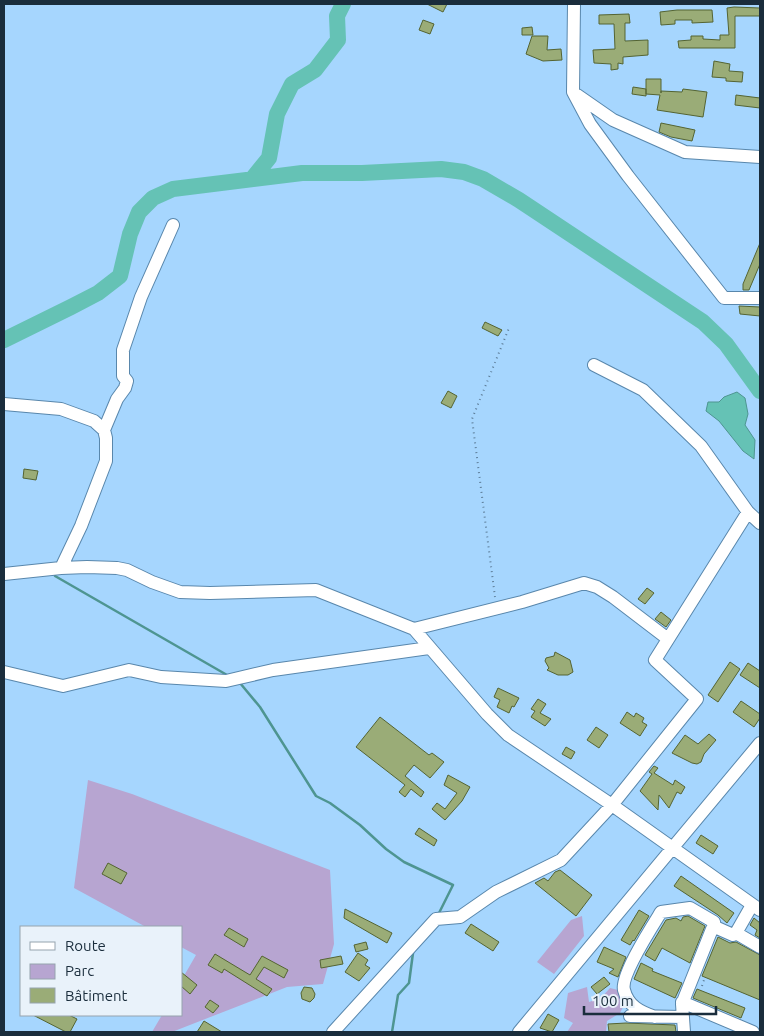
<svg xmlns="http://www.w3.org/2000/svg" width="764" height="1036" font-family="Ubuntu,sans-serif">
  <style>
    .green { fill: #b7a5d1 }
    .water { fill: #65c2b5; stroke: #4e9591 }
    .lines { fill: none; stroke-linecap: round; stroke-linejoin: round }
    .stream { stroke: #4e9591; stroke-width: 2.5 }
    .river { stroke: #65c2b5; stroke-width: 16 }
    .building { fill: #9aac77; stroke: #546432 }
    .minor-casing { stroke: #5987ac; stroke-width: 14 }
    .path { stroke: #5d7d98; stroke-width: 2; stroke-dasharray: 1 4; stroke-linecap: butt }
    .minor { stroke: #fff; stroke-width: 12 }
  </style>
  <rect width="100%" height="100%" fill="#a6d6fe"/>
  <path class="green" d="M88,780L132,794L330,870L334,944L323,984L287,987L172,1032H152L162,1015H181V981L196,955L181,947V927H146L74,888Z
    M582,916L584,936L554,974L537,962L571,920Z
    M587,987L589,1002L601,998L610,988L630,993L620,1013L607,1021L606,1032H567L573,1023L564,1018L568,993Z"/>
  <path class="water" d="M737,392L745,398L748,414L745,425L755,440L754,459L743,451L719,421L706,411L708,402H719L724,397Z"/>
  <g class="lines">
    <path class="stream" d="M55,576L227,675
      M240,683L260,707L316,796L330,803L360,825L386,849L404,862L453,885L438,915
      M392,1032L398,995L409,983L413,953"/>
    <path class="river" d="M252,179L269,158L277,114L292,84L315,70L338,40L337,16L343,4
      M4,340L71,307L98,293L120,276L130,234L139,212L153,198L173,189L302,173H362L441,169L464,172L483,179L519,200L703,322L726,344L760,391"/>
  </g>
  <path class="building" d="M427,4H447L443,12Z
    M734,7L760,8V16H735V48H679L678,41L691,40V36H703V39L720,40V35H729L727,8Z
    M677,10H712L713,22L692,23V20H675V24L661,25L660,12Z
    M629,14L630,23H625V41L648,40V55L623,57V64L618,63V69L611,70V64L594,63L593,50L615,49L614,24H599V15Z
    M423,20L434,24L430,34L419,30Z
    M532,27L533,35H522V28Z
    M532,36H548L547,50L561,49L562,60L543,61L526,54Z
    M714,61L730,64L729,71L743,72L742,82L726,81V78L712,77Z
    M646,79H661V93V91L682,92L683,89L707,92L703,117L657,110L660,95L646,94Z
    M633,87L646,89V96L632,94Z
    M736,95L760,98V108L735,105Z
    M661,123L695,130L692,141L671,137L659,132Z
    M760,243V264L749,290H743V284Z
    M739,306L760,307V316L740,314Z
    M485,322L502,330L498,336L482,328Z
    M448,391L457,396L451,408L441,403Z
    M24,469L38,471L36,480L23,478Z
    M647,588L654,593L645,604L638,599Z
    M661,612L671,620L666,627L655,619Z
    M555,652L570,660L573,672L568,675H558L547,670L549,668L545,661L546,658L554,656Z
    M730,662L740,669L718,702L708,695Z
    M748,663L760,671V688L740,675Z
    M498,688L519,698L514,707L512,706L509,713L497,707L500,700L494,697Z
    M538,699L546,704L540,713L551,719L545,726L531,717L535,711L531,709Z
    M741,701L760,714V718L754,727L733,712Z
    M627,712L634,717L636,713L644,718L642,722L647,725L640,736L620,723Z
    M380,717L429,755L432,753L444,762L430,778L414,765L405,776L424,792L421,797L411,789L405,797L399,792L405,785L356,747Z
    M596,727L608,735L599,748L587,740Z
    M709,734L716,740L704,754L701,762L697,764L692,763L672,753L685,735L698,744Z
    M566,747L575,752L571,759L562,754Z
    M654,766L658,768L654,773L673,785L675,780L685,787L681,794L677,792L669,808L659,795L658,810L640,791L652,774L649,772Z
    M448,775L470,787L462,801L445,820L432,809L437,803L445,809L457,793L444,785Z
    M419,828L437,840L434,846L415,834Z
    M701,835L718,846L713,854L696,843Z
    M108,863L127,873L121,884L102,874Z
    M560,870L592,895L576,916L535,883L544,878L548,881L555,872Z
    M681,876L734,913L727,923L718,915L674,886Z
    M345,909L392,933L387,943L344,918Z
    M639,910L649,916L634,941L633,940L630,945L621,940Z
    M688,916L705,926L690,963L662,948L655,961L645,955L666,920L676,918L681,921L683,917Z
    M754,918L760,923V938L755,935L757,930L750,925Z
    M471,924L499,942L493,951L465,933Z
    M229,928L248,939L244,947L224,935Z
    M718,937L730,943L736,942L760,955V1000L702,976Z
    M366,942L368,949L356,952L354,945Z
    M604,947L626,957L618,977L609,973L614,969L597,962Z
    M358,953L368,960L365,965L370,968L359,981L345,972Z
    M215,954L250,975L262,956L288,970L284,978L264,967L256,979L272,989L267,996L224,969L222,973L208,965Z
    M341,956L343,964L321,968L320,960Z
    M641,963L653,969L652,971L682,983L675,998L634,979Z
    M181,972L197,985L190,994L181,986Z
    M604,977L610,984L597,994L591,987Z
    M304,987L312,988L315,994L314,998L310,1002L302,999L301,993Z
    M697,989L745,1008L741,1018L693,998Z
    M210,1000L219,1006L213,1013L205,1007Z
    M548,1014L559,1020L552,1032L540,1028Z
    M33,1015H69L77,1019L70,1032H66Z
    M204,1021L222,1032H197Z
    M626,1023L675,1025L676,1032H609L608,1024Z"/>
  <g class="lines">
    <g class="minor-casing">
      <path id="minor" d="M574,4L573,92L590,124L628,176L724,298H760
        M577,95L613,120L685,152L760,157
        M594,365L643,390L701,446L748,512L760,523
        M4,404L61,409L94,421L104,430L106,438V461L81,526L61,568
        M104,430L117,399L125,388L127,381L123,376V350L141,297L173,225
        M4,574L61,568L87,567L117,568L127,570L152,582L180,592L210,593L316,590L414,629L487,714L508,735L612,805L760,910
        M414,629L522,602L584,583L597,587L613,597L668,639
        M4,672L63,686L129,670L161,677L226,681L273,670L429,648
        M736,933L760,947
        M682,1002L753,1032
        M630,1016L682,1017
        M655,1017C640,1012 628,1006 624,990C620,976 653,925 661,912L690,908L714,922L715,927
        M333,1032L436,919L460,917L496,892L561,860L612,805L697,699L655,660L748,512
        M519,1032L760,743
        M684,1032L682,1004L712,929L715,927L733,935L736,933L752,905"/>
    </g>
    <path class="path" d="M495,597L472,419L509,328
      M702,986L705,977"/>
    <use href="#minor" class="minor"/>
  </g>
  <rect width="764" height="1036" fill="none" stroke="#1a2d3c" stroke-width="10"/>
  <rect x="20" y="926" width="162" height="90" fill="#e9f2fa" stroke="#96a3ae"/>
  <rect x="30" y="942" width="25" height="8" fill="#ffffff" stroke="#96a3ae"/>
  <text x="65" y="951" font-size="15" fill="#1a2d3c">Route</text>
  <rect x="30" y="964" width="25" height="15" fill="#b7a5d1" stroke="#96a3ae"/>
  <text x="65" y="976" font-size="15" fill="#1a2d3c">Parc</text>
  <rect x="30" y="988" width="25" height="15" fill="#9aac77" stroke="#96a3ae"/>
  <text x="65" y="1001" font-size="15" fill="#1a2d3c">Bâtiment</text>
  <path d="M584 1006v8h132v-8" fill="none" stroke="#1a2d3c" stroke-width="2.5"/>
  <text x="592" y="1006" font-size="15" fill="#1a2d3c" stroke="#e9f2fa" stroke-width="4" paint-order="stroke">100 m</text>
</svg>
